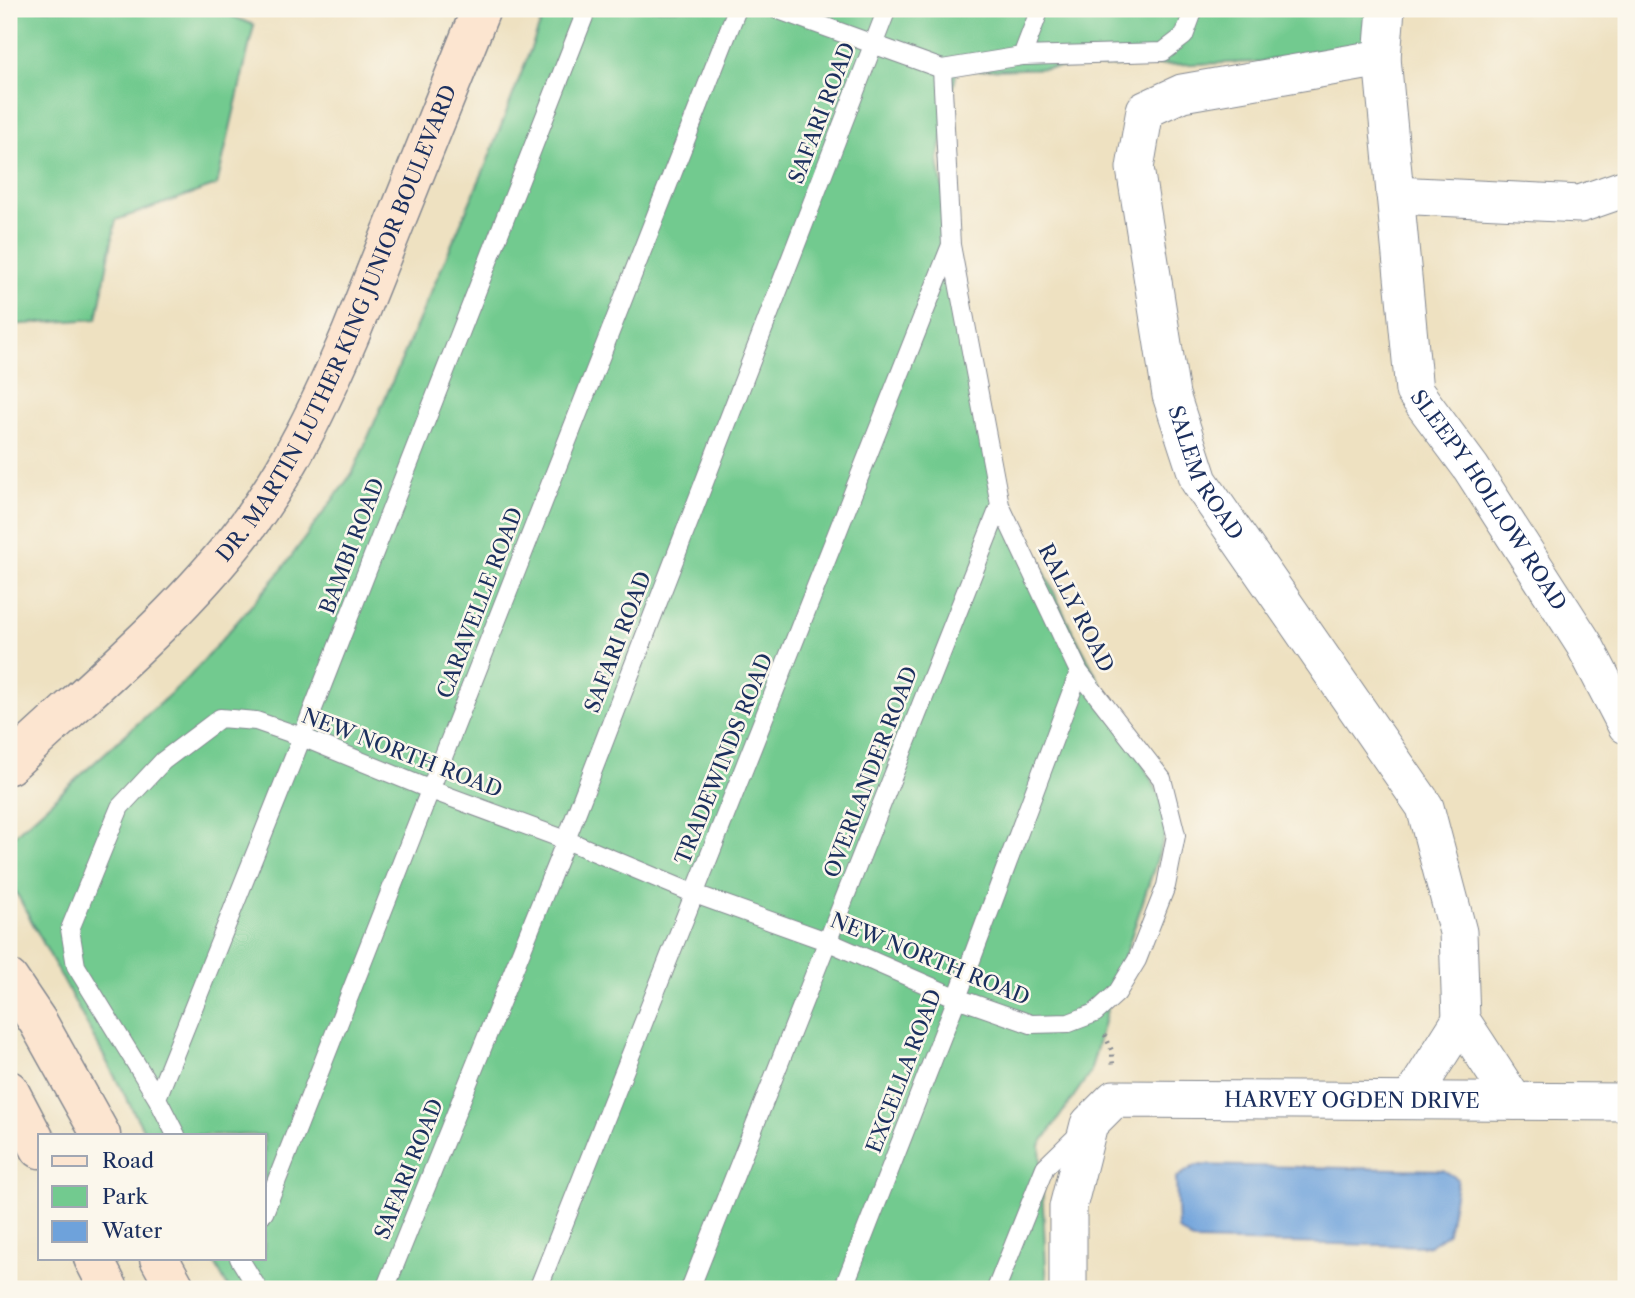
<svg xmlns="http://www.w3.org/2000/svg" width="1635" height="1298" font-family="'Libre Caslon Text',serif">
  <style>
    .green { fill: #72ca8f; stroke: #467c76; stroke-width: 2 }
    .water { fill: #6ea2db; stroke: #44689c; stroke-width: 2 }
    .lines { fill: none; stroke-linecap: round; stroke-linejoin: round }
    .lane-casing { stroke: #848890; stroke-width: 20 }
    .street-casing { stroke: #848890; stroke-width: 39 }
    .secondary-casing { stroke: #848890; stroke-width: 41 }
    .path { stroke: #848890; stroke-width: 4.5; stroke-dasharray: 2 5; stroke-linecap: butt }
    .lane { stroke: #fff; stroke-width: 18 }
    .street { stroke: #fff; stroke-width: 37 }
    .secondary { stroke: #fce5d0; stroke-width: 38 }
    .labels { text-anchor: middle; stroke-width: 5; stroke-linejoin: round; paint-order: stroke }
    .street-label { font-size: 21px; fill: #1b2f5e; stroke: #fbf7ec }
  </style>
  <rect width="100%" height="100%" fill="#fbf7ec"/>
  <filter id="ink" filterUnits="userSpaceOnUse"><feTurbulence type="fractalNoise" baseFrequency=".0143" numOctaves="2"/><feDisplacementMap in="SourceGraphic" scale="14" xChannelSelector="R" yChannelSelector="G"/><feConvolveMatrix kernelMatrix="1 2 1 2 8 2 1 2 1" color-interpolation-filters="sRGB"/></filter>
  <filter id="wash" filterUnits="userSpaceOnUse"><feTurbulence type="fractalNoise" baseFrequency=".00686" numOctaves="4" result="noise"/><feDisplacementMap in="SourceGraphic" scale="28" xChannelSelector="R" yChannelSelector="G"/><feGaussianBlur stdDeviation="1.57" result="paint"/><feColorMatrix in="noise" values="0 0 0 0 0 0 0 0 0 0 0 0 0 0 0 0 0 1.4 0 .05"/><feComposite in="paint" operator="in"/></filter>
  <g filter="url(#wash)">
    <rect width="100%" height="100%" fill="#eee1c1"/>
    <path class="green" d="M9,9H215L254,25L217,185L116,220L97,319L9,325Z
      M546,9H1369L1367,43L1260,62L957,71L938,160L987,449L1067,620L1171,817L1109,1003L1090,1073L1040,1145L1047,1289H229L212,1258H264V1135H146L9,879V840L190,676L277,576L353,472L486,165Z"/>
    <path class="water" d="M1196,1165L1443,1170L1458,1179L1448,1233L1429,1246L1193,1241L1178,1229L1176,1178Z"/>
  </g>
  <g filter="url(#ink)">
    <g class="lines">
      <g class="lane-casing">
        <path id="lane" d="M776,9L942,69
          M1022,56L1040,9
          M942,69L1022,56L1163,52L1184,36L1194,9
          M157,1098L302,737L587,9
          M176,1135L157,1098L76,966L70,929L120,807L163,761L220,718L256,721L302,737L431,790L566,840L695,894L829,942L957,998L1031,1024L1069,1023L1095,1013L1117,993L1137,960L1166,886L1176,835L1162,779L1079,672L1000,505L951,245L942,69
          M264,1213L737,9
          M239,1258L258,1289
          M385,1289L566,840L887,9
          M538,1289L951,245
          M690,1289L1000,505
          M843,1289L957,998L1079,672
          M996,1289L1045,1167L1081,1132"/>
      </g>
      <g class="street-casing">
        <g id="street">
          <path id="s1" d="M1386,9L1382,58L1414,391L1471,468L1584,644L1626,725"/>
          <path id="s2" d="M1382,58L1182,93L1145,110L1135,168L1171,395L1199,481L1425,807L1458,932L1461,1020"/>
          <path d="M1395,195L1580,204L1626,188"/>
          <path d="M1411,1099L1461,1020L1514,1101"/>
          <path id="s3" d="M1068,1289V1207L1089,1124L1114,1099L1626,1102"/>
        </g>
      </g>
      <g class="secondary-casing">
        <g id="secondary">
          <path id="s4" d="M9,765C90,689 178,617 245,529C290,469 322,401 351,333L481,9"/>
          <path d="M9,979L38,1022L101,1135"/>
          <path d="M9,1090L40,1149"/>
          <path d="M93,1258L109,1289"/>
          <path d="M159,1258L176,1289"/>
        </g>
      </g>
      <path class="path" d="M1105,1035L1112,1051L1113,1067"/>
      <use href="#lane" class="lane"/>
      <use href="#street" class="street"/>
      <use href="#secondary" class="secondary"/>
    </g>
  </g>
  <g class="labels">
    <g class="street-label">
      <text transform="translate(822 113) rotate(-69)" y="7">SAFARI ROAD</text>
      <text dy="7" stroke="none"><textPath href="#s4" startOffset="560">DR. MARTIN LUTHER KING JUNIOR BOULEVARD</textPath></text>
      <text dy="7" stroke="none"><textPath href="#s2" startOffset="618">SALEM ROAD</textPath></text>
      <text dy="7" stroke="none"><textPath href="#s1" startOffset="516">SLEEPY HOLLOW ROAD</textPath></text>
      <text transform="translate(352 546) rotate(-69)" y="7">BAMBI ROAD</text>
      <text transform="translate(480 603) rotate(-69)" y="7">CARAVELLE ROAD</text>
      <text transform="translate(1076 608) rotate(63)" y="7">RALLY ROAD</text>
      <text transform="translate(618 642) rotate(-69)" y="7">SAFARI ROAD</text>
      <text transform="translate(402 753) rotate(21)" y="7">NEW NORTH ROAD</text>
      <text transform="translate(724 759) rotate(-68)" y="7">TRADEWINDS ROAD</text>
      <text transform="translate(871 772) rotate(-69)" y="7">OVERLANDER ROAD</text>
      <text transform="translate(930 959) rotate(22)" y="7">NEW NORTH ROAD</text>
      <text transform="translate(904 1071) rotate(-69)" y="7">EXCELLA ROAD</text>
      <text dy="7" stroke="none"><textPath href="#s3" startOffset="441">HARVEY OGDEN DRIVE</textPath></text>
      <text transform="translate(409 1169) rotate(-68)" y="7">SAFARI ROAD</text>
    </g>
  </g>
  <rect width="1635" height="1298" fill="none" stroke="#fbf7ec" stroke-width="35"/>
  <rect x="38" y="1134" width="228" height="126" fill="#fbf7ec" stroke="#a1a7b3" stroke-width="2"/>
  <rect x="52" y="1156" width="35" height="10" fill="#fce5d0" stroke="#a1a7b3" stroke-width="2"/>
  <text x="102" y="1168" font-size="21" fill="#1b2f5e">Road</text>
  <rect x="52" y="1186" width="35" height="21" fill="#72ca8f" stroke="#a1a7b3" stroke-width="2"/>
  <text x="102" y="1204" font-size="21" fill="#1b2f5e">Park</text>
  <rect x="52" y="1221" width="35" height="21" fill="#6ea2db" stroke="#a1a7b3" stroke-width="2"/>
  <text x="102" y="1238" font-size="21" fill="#1b2f5e">Water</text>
</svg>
